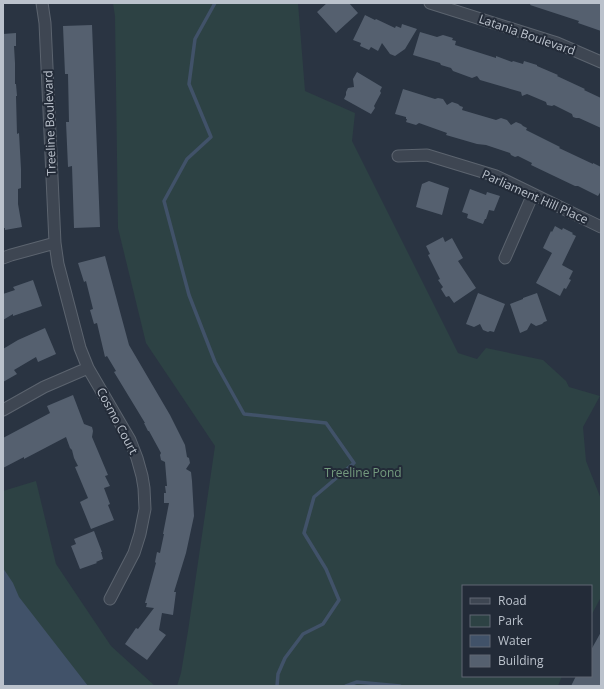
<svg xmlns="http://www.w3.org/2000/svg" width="604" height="689" font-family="'Open Sans',sans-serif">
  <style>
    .green { fill: #2d4244 }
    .water { fill: #415269 }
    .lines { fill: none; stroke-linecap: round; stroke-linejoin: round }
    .stream { stroke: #415269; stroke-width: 3.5 }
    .building { fill: #55606f }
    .street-casing { stroke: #5c646f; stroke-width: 13 }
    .street { stroke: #3e4652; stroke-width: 11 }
    .labels { text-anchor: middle; stroke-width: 4; stroke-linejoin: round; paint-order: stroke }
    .street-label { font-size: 12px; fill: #bbc2cc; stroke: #232b38 }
    .park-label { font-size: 12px; fill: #749b7e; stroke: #232b38 }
  </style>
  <rect width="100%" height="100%" fill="#2a3442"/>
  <path class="green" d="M113,3H298L305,91L355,113L352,141L458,353L477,359L486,348L543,360L566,381L569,387L600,396L583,427L586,461L601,499V597L591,616V586H463V676H562L558,686H177L181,673L188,631L215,446L146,343L118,228L115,16Z
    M36,481L56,564L111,646L155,686H3V491Z"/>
  <path class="water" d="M3,568L13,583L19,597L88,686H5L3,683Z"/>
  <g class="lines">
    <path class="stream" d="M215,3L195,39L189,84L211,137L187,159L164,201L189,295L215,362L244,414L326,423L354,463L314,497L304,533L326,569L339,600L323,624L303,634L285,658L278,674L277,686
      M346,686L357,682L400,686"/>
  </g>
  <path class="building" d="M327,3H349L358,13L336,33L317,12Z
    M531,3H601V31L578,23L579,21L530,5Z
    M365,15L375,20L376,19L395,28L396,26L401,28L402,24L417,29L405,49L395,56L390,54L382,43L378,51L371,47L369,50L360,46L361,43L353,40Z
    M92,25L100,227L74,228L72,166L68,167L66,122H69L68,74H65L63,26Z
    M420,32L437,37L443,35L453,38L452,40L456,41L455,45L496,58V56L512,62L513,61L523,64L524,61L537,65V66L558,75L557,76L585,89L584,90L601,98V128L579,118H576L573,117L572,114L554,105L552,106L547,105L546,102L527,94L522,96L521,92L480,80L477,76L472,78L453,71L451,68L441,65L440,63L413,55Z
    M16,33V46H14L15,63V84H16L17,96H16L17,134L19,133L21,169V188L18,189V204L22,227L5,230V228H3V34Z
    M357,72L382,87L380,91L381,93L374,106L375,108L371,114L344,99L346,95V92L348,88L354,87L353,79Z
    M403,89L435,99L438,98L443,99L447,105L452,102L458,104L460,106L463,107L462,110L496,120L501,118L507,120L511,125L516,122L521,124L523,126L527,128L526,130L560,147L559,148L593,164V163L601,167V191L598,196L578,186H575L531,165L532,163L518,156L515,157L511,155L510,153L486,145L477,144L446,135L447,133L419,123L416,125L406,122L407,119H406V117L395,114Z
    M429,181L449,188L442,215L416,207L422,184Z
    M470,189L486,195L487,192L500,196L494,211L489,210L486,219H485L483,224L467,218L468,214L462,212Z
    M555,226L562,230L563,228L573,233L572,234L576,236L562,265L573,271L569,279L571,280L566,289L564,288L560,296L536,283L552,253L543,248L551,231L552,232Z
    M443,237L445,242L452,238L463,258L458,261L476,288L454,303L449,296L446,297L441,289L443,287L438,280L440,279L428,255L430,254L426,246Z
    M105,256L129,345L170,415L185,445L187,457L189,458L190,463L186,469L191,472L192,481L194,516L186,553L174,592H176L173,615L162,613L159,630L166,635L147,660L125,644L136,628L138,629L154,608L146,607L147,603H145L156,563L155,562L157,552L160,553L164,534H163L169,503H164V493H166L165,486H167L165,462L161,460L160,455L161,453L149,431H148L144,423H145L114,372L116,371L107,356L105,357L97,323L94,324L90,310L93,309L86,281L84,282L78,263Z
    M33,280L42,306L13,316V314L3,320V294L15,290L13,287Z
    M478,293L505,304L494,332L490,331L488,332L483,330L480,324L474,327L466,324Z
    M537,293L547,321L544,322L542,324L536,326L531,323L527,330L520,333L510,304L523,299V298Z
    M45,328L56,354L38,362L36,357L14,370L17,374L3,382V349L18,340Z
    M73,395L84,424L92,427L93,431L92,437L108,475L105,476L110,486L104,488L110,504L108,505L114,520L91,529L80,502L88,498L75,467L78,466L74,458L72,450L70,448L66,437L24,459V457L3,468V438L50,413L47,406Z
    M94,531L102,552H101L103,559L96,562L97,563L80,569L71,546L76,544L74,539Z
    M601,632V686H571L576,676H591V650Z"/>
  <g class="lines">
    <g class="street-casing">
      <path id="street" d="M42,3L45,23L55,243L58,264L80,348L88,368L130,440L137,458L142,476L144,488L145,509L140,534L134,553L110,599
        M430,3L557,43L601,62
        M398,156L427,155L496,176L601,227
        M3,258L11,255L55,243
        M505,258L533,194
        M3,410L44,387L88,368"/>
    </g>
    <use href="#street" class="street"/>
  </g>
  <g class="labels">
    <g class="street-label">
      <text transform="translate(527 35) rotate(19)" y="4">Latania Boulevard</text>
      <text transform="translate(50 123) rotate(-92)" y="4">Treeline Boulevard</text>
      <text transform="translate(535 197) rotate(24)" y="4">Parliament Hill Place</text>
      <text transform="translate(117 421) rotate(62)" y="4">Cosmo Court</text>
    </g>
    <g class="park-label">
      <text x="363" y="477">Treeline Pond</text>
    </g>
  </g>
  <rect width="604" height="689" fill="none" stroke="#bbc2cc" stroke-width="8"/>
  <rect x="462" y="585" width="130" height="92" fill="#232b38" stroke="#606773"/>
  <rect x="470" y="598" width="20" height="6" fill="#3e4652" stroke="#606773"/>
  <text x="498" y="605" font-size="12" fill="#bbc2cc">Road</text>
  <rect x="470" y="615" width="20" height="12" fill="#2d4244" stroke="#606773"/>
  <text x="498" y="625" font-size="12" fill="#bbc2cc">Park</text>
  <rect x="470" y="635" width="20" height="12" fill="#415269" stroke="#606773"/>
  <text x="498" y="645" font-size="12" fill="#bbc2cc">Water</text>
  <rect x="470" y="655" width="20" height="12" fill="#55606f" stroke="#606773"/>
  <text x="498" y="665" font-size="12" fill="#bbc2cc">Building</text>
</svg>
